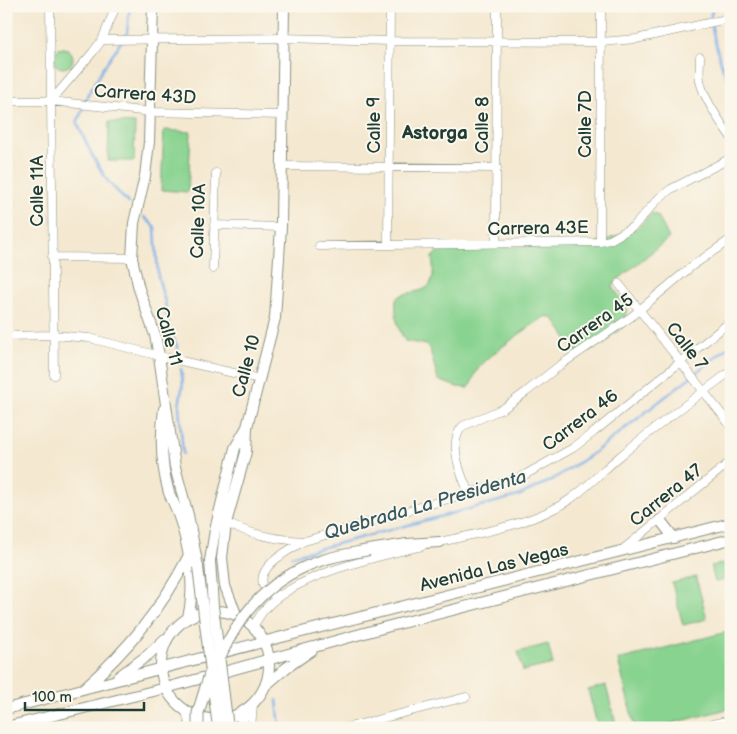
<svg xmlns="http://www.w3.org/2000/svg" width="737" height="734" font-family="'Balsamiq Sans',sans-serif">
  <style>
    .green { fill: #89d390; stroke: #548862 }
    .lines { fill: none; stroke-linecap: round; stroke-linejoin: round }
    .stream { stroke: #7aaee7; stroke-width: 2.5 }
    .minor-casing { stroke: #8a9282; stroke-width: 9 }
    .major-casing { stroke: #8a9282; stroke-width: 12 }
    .highway-casing { stroke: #8a9282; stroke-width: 13 }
    .minor { stroke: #fff; stroke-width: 8 }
    .major { stroke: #fff; stroke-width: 10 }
    .highway { stroke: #fff; stroke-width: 11 }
    .major-bridge-casing { stroke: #8a9282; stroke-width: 12; stroke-linecap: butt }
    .highway-bridge-casing { stroke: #8a9282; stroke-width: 13; stroke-linecap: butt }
    .major-bridge { stroke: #fff; stroke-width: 10 }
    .highway-bridge { stroke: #fff; stroke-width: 11 }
    .labels { text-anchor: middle; stroke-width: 4; stroke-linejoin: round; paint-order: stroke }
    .street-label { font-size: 18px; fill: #1f3d34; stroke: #fbf7ec }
    .neighbourhood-label { font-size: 19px; font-weight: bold; fill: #1f3d34; stroke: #fbf7ec }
    .water-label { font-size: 19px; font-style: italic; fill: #365961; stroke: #fbf7ec }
  </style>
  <rect width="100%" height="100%" fill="#fbf7ec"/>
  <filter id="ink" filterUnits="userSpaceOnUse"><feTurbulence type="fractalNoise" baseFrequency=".02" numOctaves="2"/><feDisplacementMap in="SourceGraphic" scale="10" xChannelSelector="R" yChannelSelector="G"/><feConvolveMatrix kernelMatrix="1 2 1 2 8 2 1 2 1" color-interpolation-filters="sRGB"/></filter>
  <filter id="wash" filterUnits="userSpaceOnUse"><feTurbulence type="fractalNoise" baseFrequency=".0096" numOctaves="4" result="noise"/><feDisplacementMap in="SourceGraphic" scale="20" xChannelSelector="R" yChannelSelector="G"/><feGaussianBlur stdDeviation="1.12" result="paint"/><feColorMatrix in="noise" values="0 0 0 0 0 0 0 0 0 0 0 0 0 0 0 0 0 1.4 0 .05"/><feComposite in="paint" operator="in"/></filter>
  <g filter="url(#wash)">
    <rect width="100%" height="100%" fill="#f4e8d0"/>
    <path class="green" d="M53 58a10 10 0 1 1 20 0a10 10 0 1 1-20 0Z
      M109,122L135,123L134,161H108Z
      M164,130L191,132L188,192L161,190Z
      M652,213L658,216L669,238L615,282L613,287L627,308L623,327L596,347L586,352L577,353L554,319L546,316C530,327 482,358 475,374C473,379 472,383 468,388L457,387L438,380L430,349L427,345L405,341C400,332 396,323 396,312C396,308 395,303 396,300C401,290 424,295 430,284C435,275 433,266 432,257L442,248L592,245L636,229Z
      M731,562V578L715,582L711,566Z
      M696,577L707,619L683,625L672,583Z
      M731,631V708L654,728H635L618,660Z
      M548,644L553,664L523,671L518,652Z
      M606,685V686L617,728H598L588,690Z"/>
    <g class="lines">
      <path class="stream" d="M714,6C713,9 712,11 711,14C710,26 722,75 731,83
        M128,203L107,180L92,155L77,123L89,93L102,70L127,33L130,6
        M144,217L155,227L158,276L165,302L169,327L178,349
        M181,369L183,383L179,406L183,454
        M291,556L518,496L552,480L595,452L731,345
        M277,700L280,728"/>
    </g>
  </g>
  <g filter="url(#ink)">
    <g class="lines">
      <g class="minor-casing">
        <path id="minor" d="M50,6L54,375
          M102,40L284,38L390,41L601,42L636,39L731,18
          M700,57C700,64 699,73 700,81C704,99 720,122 731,137
          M6,101H51L151,112L282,115
          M51,101L93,52L102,40L114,11L115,6
          M281,166L497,168
          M214,225L281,227
          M600,242L601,6
          M496,243L497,6
          M388,245L390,6
          M319,246L600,242L610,240L634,226L659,198L671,189L731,158
          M52,257L132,258
          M213,269L216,173
          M619,284L731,426
          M6,336L53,335L89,338L168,358L260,379
          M470,494C461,477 447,441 463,426L504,408L526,392L559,366L631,317L692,266L731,239
          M226,523C252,535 277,540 305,541L519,478L573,448L594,432L731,321
          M435,543C479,533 532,525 569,500C587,488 602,471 619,457C655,427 693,399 731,371
          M622,550L731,461
          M284,594C276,595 268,596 264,587C254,567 291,549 304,541
          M253,626C257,621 260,615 264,610C295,574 376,557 422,546
          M186,711L190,728
          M251,728L253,704
          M345,728L466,697
          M694,728L731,720"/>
      </g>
      <g class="major-casing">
        <path id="major" d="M153,6L149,142L145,176L134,223L132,258L139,289L155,335L159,356L175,467L188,515L198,567
          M164,409C160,437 161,465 169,493C172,500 176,507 178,514C189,545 196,585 188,617
          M660,520L674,538
          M369,550L407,544L440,542
          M210,561L215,530L235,448L247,427L275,318L281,227L284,6
          M161 665a54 54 0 1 1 108 0a54 54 0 1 1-108 0Z
          M236,614L225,586L222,558L226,523L246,452L247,428
          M118,677L148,655L165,639
          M266,685L286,668L312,650
          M84,688C127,651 162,608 188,557
          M6,709L278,638L731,523
          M196,716L205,728
          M6,727L166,688L386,627L731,539
          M240,728L245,711"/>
      </g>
      <g class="highway-casing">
        <path id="highway" d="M695,728L696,727"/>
      </g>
      <use href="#minor" class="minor"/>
      <use href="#major" class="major"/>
      <use href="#highway" class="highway"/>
      <g class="major-bridge-casing">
        <path id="major-bridge" d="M210,561L213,606L228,728
          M198,567L218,728
          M219,660C240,611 272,576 323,560C338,555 354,553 369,550"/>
      </g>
      <g class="highway-bridge-casing">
        <path id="highway-bridge" d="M198,728V713L210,674"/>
      </g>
      <use href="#major-bridge" class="major-bridge"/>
      <use href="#highway-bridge" class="highway-bridge"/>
    </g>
  </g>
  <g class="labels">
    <g class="street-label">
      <text transform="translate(145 94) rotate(4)" y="6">Carrera 43D</text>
      <text transform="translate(585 124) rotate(-90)" y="6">Calle 7D</text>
      <text transform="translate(374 125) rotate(-90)" y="6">Calle 9</text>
      <text transform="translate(482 125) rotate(-90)" y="6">Calle 8</text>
      <text transform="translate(37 191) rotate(-90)" y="6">Calle 11A</text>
      <text transform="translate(198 221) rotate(-88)" y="6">Calle 10A</text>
      <text transform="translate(538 228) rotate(-1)" y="6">Carrera 43E</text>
      <text transform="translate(595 323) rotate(-35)" y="6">Carrera 45</text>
      <text transform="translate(169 336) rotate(75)" y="6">Calle 11</text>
      <text transform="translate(687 346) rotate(52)" y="6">Calle 7</text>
      <text transform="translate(246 366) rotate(-75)" y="6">Calle 10</text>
      <text transform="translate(580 420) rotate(-37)" y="6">Carrera 46</text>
      <text transform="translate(666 495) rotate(-39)" y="6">Carrera 47</text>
      <text transform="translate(494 567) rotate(-14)" y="6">Avenida Las Vegas</text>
    </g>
    <g class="neighbourhood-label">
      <text x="435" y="139">Astorga</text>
    </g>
    <g class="water-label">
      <text transform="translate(425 504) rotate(-16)" y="7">Quebrada La Presidenta</text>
    </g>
  </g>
  <rect width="737" height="734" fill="none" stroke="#fbf7ec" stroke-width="25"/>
  <path d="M25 702v8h119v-8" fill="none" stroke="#1f3d34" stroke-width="2.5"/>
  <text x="32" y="702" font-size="15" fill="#1f3d34" stroke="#fbf7ec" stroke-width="4" paint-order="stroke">100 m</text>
</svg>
